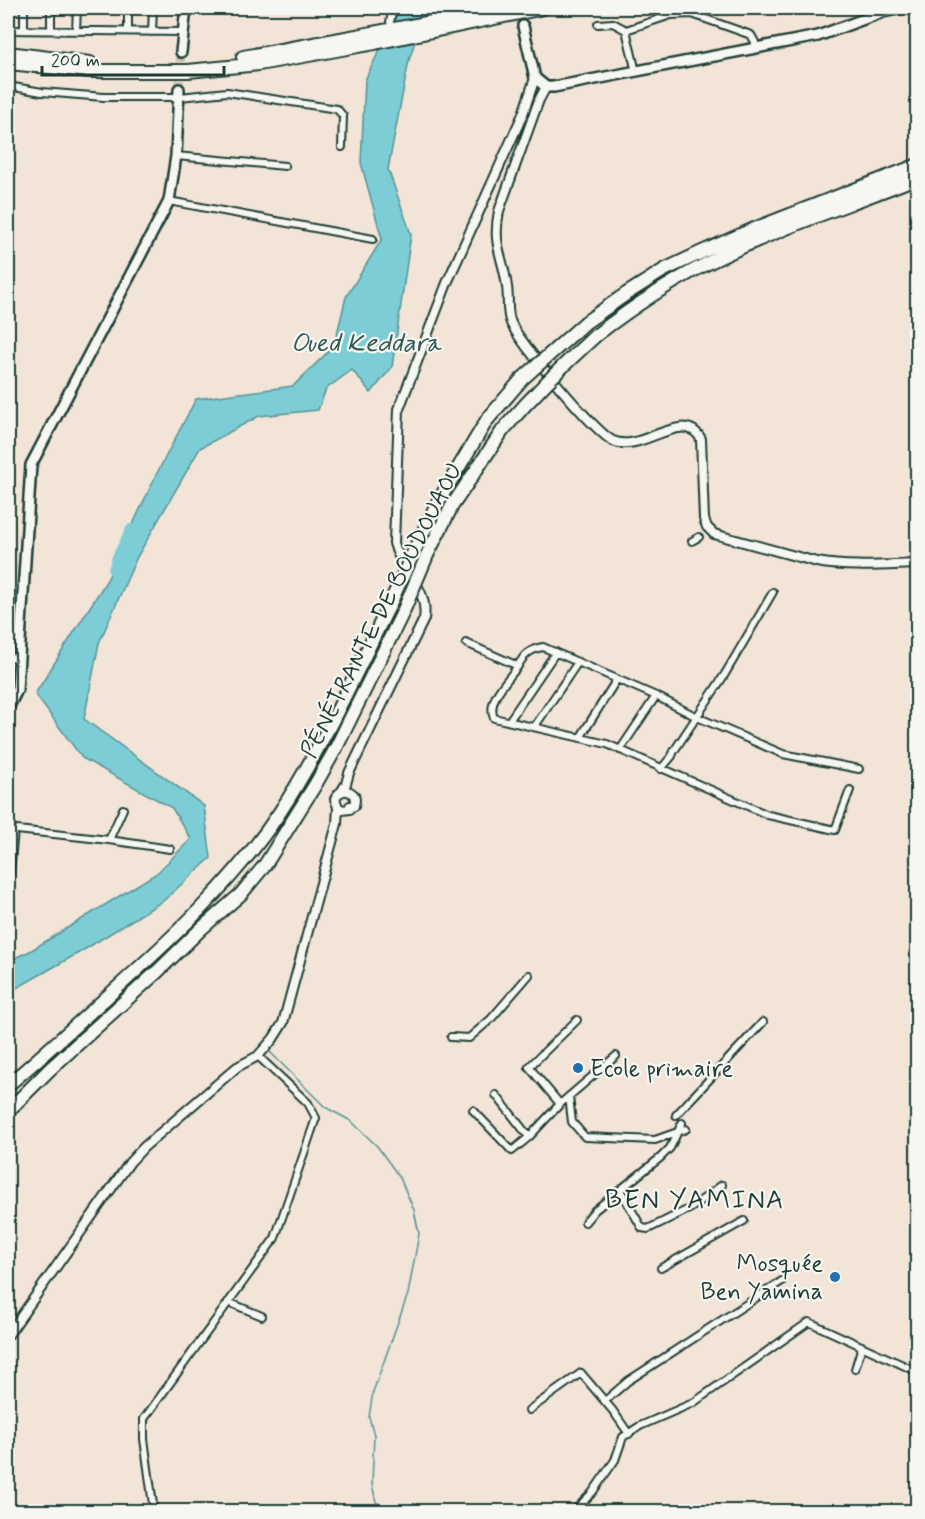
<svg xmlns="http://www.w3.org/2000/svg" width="925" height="1519" font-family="Mynerve,sans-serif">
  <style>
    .water { fill: #7ccdd6; stroke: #579395; stroke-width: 1.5 }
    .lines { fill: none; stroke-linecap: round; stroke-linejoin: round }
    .stream { stroke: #579395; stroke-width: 1.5 }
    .river { stroke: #7ccdd6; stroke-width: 10 }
    .secondary-tunnel { stroke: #c8c3b6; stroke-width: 9; stroke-dasharray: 9 4.5; stroke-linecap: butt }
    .minor-casing { stroke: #1f3d34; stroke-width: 10 }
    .tertiary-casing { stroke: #1f3d34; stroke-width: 12 }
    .secondary-casing { stroke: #1f3d34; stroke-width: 14 }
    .motorway-casing { stroke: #1f3d34; stroke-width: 16 }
    .minor { stroke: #f6f6f2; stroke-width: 6 }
    .tertiary { stroke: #f6f6f2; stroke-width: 8 }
    .secondary { stroke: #f6f6f2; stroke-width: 9 }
    .motorway { stroke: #f6f6f2; stroke-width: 12 }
    .motorway-bridge-casing { stroke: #1f3d34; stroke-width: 16; stroke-linecap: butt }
    .motorway-bridge { stroke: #f6f6f2; stroke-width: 12 }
    .poi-dot { fill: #1f6fb2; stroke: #f6f6f2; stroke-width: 2 }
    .labels { text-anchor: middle; stroke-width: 4.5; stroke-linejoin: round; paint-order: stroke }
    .street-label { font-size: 24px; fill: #1f3d34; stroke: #f6f6f2 }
    .poi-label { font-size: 24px; fill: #1f3d34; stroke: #f6f6f2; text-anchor: start }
    .water-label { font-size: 26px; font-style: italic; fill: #325a54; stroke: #f6f6f2 }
    .quarter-label { font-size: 27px; letter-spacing: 1.5px; fill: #1f3d34; stroke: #f6f6f2 }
  </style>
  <rect width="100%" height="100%" fill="#f2e4d7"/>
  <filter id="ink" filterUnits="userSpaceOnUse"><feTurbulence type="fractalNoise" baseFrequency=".0167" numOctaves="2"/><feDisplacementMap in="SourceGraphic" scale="12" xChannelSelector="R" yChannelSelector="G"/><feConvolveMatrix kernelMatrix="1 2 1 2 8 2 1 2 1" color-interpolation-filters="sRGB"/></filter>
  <g filter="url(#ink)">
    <path class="water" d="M400,8H426L409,60L388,169L411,234L392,367L371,393L352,370L326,389L318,410L259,416L200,448L137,557L99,643L84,719L204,806L211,858L163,901L82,951L8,993V961L30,951L157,873L191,839L172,808L82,758L35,694L107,580L155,477L196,399L293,386L334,346L346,297L382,239L361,163L365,80Z"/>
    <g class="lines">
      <path class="stream" d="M269,1051L325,1107L351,1121L377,1146L400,1178L414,1210L419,1234L408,1294L373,1392L369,1417L374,1435L372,1484L376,1502L390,1512"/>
      <path class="river" d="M113,570L117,557L131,529"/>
      <path class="secondary-tunnel" d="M179,89L181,52"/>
      <g class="minor-casing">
        <path id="minor" d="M77,8H128
          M390,22L393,8
          M598,24L613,23L626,30L671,15L692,14L751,35L755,42V47
          M8,30L182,32
          M24,30V8
          M51,30V8
          M626,30L636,72
          M76,31L77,8
          M128,31V8
          M152,32L153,8
          M8,86L42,92L104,97H180L227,92L337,109L343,116L342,147
          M176,156L285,166
          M169,201L373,239
          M692,541L699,537
          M466,643L518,666C508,680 486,700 494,718L607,744L768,815L835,830L850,790
          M8,657L19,658
          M518,666C524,654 531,649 543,647L656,696L620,750
          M656,696L697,717L783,754L859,769
          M509,721L556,652
          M535,726L578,662
          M580,738L617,679
          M661,769L672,756L674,751L725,674L773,592
          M8,829L109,840L123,809
          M109,840L170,849
          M8,893L14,830
          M451,1037L469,1038L491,1019L529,975
          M496,1095L529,1137
          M569,1096L572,1122L585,1137L655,1140L686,1129
          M560,1104L529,1067L577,1020
          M473,1110L512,1151L529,1137L560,1104L616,1056
          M676,1115L763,1022
          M620,1190L642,1228L648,1229L691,1208L722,1185
          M585,1222L595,1210L660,1158L670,1148L682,1123
          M661,1268L744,1221
          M228,1302L262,1316
          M855,1369L862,1346
          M605,1401L628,1381L782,1281
          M529,1410L581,1373L613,1411L629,1434
          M154,1512L144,1439V1419L275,1238L316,1118L308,1103L258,1056
          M573,1512L592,1493L615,1460L623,1437L640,1426L693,1403L809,1322L918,1372"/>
      </g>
      <g class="tertiary-casing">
        <path id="tertiary" d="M546,87L539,100L499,211C492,246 503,255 507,287C509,299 506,312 511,323C520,343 595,432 613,441C641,454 683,407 701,439L704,519L707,527L714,534L817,562C850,568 884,565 918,564
          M341,792L346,784L349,773L424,619C429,586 401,572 394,543L399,409L447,283L523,114L535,78
          M8,1335L130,1162L144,1147L237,1067L258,1056L273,1039L283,1023L337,824L338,807L335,799C339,790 347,788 354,795L355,800L354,806H350V809L342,810L338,807"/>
      </g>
      <g class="secondary-casing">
        <path id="secondary" d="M523,26L535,78L546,87H554L818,36L883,12L903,8
          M181,52L186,8
          M8,708L17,690L31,465L169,201L176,156L179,89"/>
      </g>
      <g class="motorway-casing">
        <path id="motorway" d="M8,53L90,63
          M243,57L507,8
          M8,63L90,71H188L259,64L375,43L543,8
          M586,322L626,294L664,270L702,252L754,229L918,165
          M595,336C630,309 667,284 706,264C773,230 848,205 918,177
          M416,547L438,502L487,420
          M428,553L452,506L503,430
          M8,1085C41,1057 74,1027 106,998C169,941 233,883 280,812C322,748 354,676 388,608
          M8,1111L49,1070L158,971L201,929L241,894L265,865L315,785L336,748L403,612"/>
      </g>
      <use href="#minor" class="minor"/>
      <use href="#tertiary" class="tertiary"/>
      <use href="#secondary" class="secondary"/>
      <use href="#motorway" class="motorway"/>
      <g class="motorway-bridge-casing">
        <path id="motorway-bridge" d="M487,420L522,379L586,322
          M503,430C532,396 562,366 595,336
          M388,608L416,547
          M403,612L428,553"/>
      </g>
      <use href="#motorway-bridge" class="motorway-bridge"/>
    </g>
  </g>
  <g class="poi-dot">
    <circle cx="578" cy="1068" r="6"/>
    <circle cx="835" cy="1277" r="6"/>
  </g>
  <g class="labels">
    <g class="street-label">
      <text transform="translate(381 610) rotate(-63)" y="8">PÉNÉTRANTE DE BOUDOUAOU</text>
    </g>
    <g class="poi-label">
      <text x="590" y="1076">Ecole primaire</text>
      <text x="823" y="1271" text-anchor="end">Mosquée<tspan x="823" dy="28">Ben Yamina</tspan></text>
    </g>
    <g class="water-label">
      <text x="366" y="351">Oued Keddara</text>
    </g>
    <g class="quarter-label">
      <text x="695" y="1208">BEN YAMINA</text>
    </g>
  </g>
  <rect width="925" height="1519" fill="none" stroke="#f6f6f2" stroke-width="30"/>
  <rect x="15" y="15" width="895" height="1489" fill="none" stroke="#1f3d34" stroke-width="2" filter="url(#ink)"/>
  <path d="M42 66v9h182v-9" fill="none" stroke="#1f3d34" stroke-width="3"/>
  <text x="51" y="66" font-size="18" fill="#1f3d34" stroke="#f6f6f2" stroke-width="4.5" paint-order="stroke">200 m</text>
</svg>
